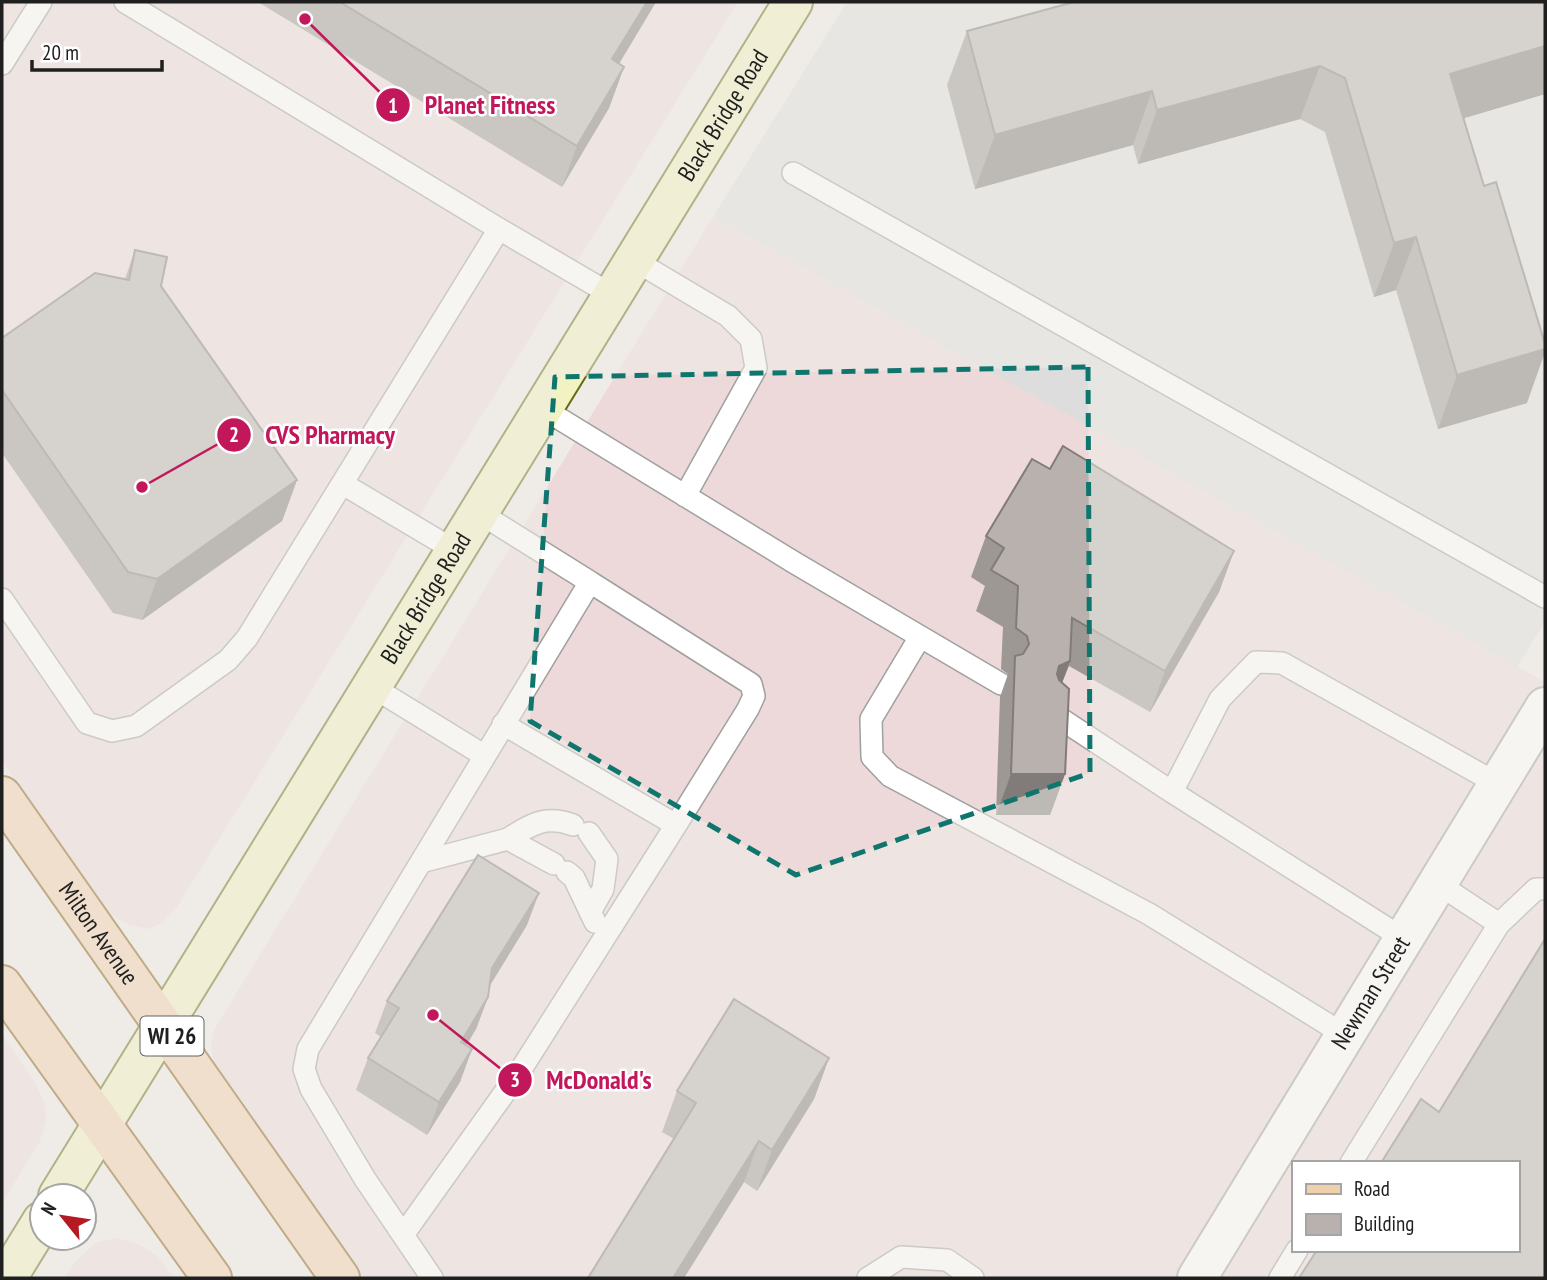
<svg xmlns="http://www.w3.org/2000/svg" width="1547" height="1280" font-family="'PT Sans Narrow',sans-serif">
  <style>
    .residential { fill: #ddd }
    .commercial { fill: #edd9d9; fill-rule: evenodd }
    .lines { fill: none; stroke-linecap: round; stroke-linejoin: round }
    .lane-casing { stroke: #a0a0a0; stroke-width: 24 }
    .street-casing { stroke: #a0a0a0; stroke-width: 42 }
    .secondary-casing { stroke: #656a13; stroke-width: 42 }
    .primary-casing { stroke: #885b13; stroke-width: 42 }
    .lane { stroke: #fff; stroke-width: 21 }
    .street { stroke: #fff; stroke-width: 38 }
    .secondary { stroke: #f2f2c2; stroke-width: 38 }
    .primary { stroke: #f0cfab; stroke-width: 38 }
    .wall { fill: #9e9895 }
    .shaded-wall { fill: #817c79 }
    .building { fill: #b8b1ad; stroke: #817c79; stroke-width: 2 }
    .marked { fill: none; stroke: #0f766e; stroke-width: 5; stroke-dasharray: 14 9; stroke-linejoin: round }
    .labels { text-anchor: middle; stroke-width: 5; stroke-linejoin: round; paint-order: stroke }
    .shield { fill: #fff; stroke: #626262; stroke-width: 2 }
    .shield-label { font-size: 23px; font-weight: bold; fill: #1f1f1f }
    .street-label { font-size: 24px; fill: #1f1f1f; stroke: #fff }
    .leader { fill: none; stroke: #c2185b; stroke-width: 2.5 }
    .callout-dot { fill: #c2185b; stroke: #fff; stroke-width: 2.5 }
    .mark-label { font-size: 21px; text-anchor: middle; font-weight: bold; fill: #fff }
    .callout-label { font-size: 26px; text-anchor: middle; font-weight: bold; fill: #c2185b; stroke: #fff; stroke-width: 5; stroke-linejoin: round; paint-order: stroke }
  </style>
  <rect width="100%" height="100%" fill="#efece7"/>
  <path class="residential" d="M847,2H1545V622L1517,667L713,217Z"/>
  <path class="commercial" d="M2,2H738L177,907L161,923L149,929L129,925L111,915L2,761Z
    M713,217L1545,682V1278H361L214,1064L211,1047L215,1028ZM1293,1163H1517V1250H1293Z
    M2,1034L37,1086L45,1105L46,1122L39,1143L2,1203Z
    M115,1238L136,1243L156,1255L175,1278H64L76,1261L95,1243Z"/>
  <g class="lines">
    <g class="lane-casing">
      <path id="lane" d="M2,64L41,2
        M793,173L1545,597
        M499,229L612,295
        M634,260L728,316L751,339L756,368L685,496
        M542,408L795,563L1001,684
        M343,484L454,550
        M590,582L751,684L754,696L748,709L676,825
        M2,599L87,723L112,731L136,726L228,660L247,638L499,229L125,2
        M920,637L871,719L872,757L890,776L1149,914L1345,1035
        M371,686L485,756
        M1055,715L1172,792
        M589,833L607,859L603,889L590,912
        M508,839C531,824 546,815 573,825
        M421,862L508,839L554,864
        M567,872L574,878L595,922
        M1437,883L1499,924
        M1404,939L1172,792L1220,699L1256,662L1282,663L1498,784
        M1351,1163L1499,924L1536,889H1545
        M403,1235L520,1071L676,825L503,724
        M432,1278L365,1179L311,1089L304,1069L308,1049L590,582L478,512
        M868,1278L901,1257L947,1260L973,1278
        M1280,1278L1297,1250"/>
    </g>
    <g class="street-casing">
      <g id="street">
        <path id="s1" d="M1197,1278L1545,707"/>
      </g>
    </g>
    <g class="secondary-casing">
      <g id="secondary">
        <path id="s2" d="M58,1196L793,2"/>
        <path d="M7,1278L42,1221"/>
      </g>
    </g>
    <g class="primary-casing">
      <g id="primary">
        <path id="s3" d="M2,796L340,1278"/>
        <path d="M2,985L212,1278"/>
      </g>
    </g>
    <use href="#lane" class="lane"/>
    <use href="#street" class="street"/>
    <use href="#secondary" class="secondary"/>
    <use href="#primary" class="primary"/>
  </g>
  <path class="wall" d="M258,2H656L619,64L624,67L609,108L562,187Z
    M1074,2L1545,94L1464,118L1527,403L1438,429L1396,290L1374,297L1325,132L1300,119L1138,164L1133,145L975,189L947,85L967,31Z
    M135,250L297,480L282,521L142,620L113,613L2,453V338L125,279Z
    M1050,469L1234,551L1219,592L1150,712L1069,666L1062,683L1065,774L1050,815H996L1000,697L1008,674L1001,669L1003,627L976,611L985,586L971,577L986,536Z
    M527,925L490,985L488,997L476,1029L466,1046L472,1049L460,1082L427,1135L356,1090L368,1058L381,1037L375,1033L387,1001Z
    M829,1058L814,1099L757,1191L744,1182L684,1278H588L674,1139L662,1132L677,1091Z"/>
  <path class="shaded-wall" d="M647,2H656L597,100L612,59Z
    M1545,46V94L1431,128L1450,74Z
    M1320,66L1300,119L1138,164L1157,110Z
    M624,67L609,108L562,187L577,146Z
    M1152,91L1133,145L975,189L995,135Z
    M1416,237L1396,290L1374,297L1394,243Z
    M1545,349V352L1527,403L1438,429L1457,375Z
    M297,480L282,521L142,620L157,579Z
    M1234,551L1219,592L1150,712L1165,671Z
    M1070,661L1055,702L1044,707L1059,666Z
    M1011,774H1065L1050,815H996Z
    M539,893L527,925L481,1000L492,968Z
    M488,997L476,1029L449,1074L461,1042Z
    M472,1049L460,1082L427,1135L439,1102Z
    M829,1058L814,1099L757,1191L772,1150Z
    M759,1141L744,1182L684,1278H673Z"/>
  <path class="building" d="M340,2H647L612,59L624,67L577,146Z
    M1074,2H1545V46L1450,74L1484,186L1496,182L1545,344V349L1457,375L1416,237L1394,243L1345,78L1320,66L1157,110L1152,91L995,135L967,31Z
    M135,250L167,257L161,286L297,480L157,579L128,572L2,390V338L95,273L129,280Z
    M1063,446L1234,551L1165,671L1072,618L1070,661L1059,666L1057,674L1059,680L1069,689L1065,774H1011L1015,656L1023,654L1029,644L1027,636L1016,628L1018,586L991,570L1004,548L986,536L1032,459L1050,469Z
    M478,855L539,893L492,968L488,997L461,1042L472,1049L439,1102L368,1058L399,1008L387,1001Z
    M1545,939V1278H1299L1317,1250H1517V1163H1381L1421,1099L1439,1112Z
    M734,999L829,1058L772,1150L759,1141L673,1278H588L696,1103L677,1091Z"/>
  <path d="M0 0H1547V1280H0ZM1088,367L1090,773L796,875L530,721L555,377Z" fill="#efece7" fill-opacity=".55" fill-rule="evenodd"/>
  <path class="marked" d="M1088,367L1090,773L796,875L530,721L555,377Z"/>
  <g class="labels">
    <rect class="shield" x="140.5" y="1016.5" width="63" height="39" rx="5"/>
    <g class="shield-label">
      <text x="172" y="1044">WI 26</text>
    </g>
    <g class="street-label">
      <text dy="8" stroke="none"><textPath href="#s2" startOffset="1269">Black Bridge Road</textPath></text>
      <text dy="8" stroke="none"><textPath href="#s2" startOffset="702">Black Bridge Road</textPath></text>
      <text dy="8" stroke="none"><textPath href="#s3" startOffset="168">Milton Avenue</textPath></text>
      <text dy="8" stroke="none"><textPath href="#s1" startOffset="334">Newman Street</textPath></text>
    </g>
  </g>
  <path class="leader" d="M305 19L393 105M142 487L234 435M433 1015L515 1080"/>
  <g class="callout-dot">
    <circle cx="305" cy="19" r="7"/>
    <circle cx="142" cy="487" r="7"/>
    <circle cx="433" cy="1015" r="7"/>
    <circle cx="393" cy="105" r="18"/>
    <circle cx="234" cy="435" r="18"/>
    <circle cx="515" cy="1080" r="18"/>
  </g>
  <g class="mark-label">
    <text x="393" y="113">1</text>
    <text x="234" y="442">2</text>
    <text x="515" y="1087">3</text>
  </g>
  <g class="callout-label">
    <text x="490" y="114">Planet Fitness</text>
    <text x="330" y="444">CVS Pharmacy</text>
    <text x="599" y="1089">McDonald's</text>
  </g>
  <rect width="1547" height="1280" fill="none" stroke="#1f1f1f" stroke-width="7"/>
  <rect x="1292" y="1161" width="228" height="91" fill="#ffffff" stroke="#a5a5a5" stroke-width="2"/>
  <rect x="1306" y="1184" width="35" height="10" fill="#f0cfab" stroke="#a5a5a5" stroke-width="2"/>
  <text x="1354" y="1196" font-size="21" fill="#1f1f1f">Road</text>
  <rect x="1306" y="1214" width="35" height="21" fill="#b8b1ad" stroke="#a5a5a5" stroke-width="2"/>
  <text x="1354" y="1231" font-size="21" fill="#1f1f1f">Building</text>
  <g transform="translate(63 1217) rotate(300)"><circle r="33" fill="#ffffff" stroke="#a5a5a5" stroke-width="2"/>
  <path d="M0-5L12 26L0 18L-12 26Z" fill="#b51a22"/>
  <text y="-10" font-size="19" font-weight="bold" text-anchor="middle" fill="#1f1f1f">N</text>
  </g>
  <path d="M32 60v10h130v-10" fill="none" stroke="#1f1f1f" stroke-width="3.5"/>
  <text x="42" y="60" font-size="21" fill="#1f1f1f" stroke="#ffffff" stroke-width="5" paint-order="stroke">20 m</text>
</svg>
